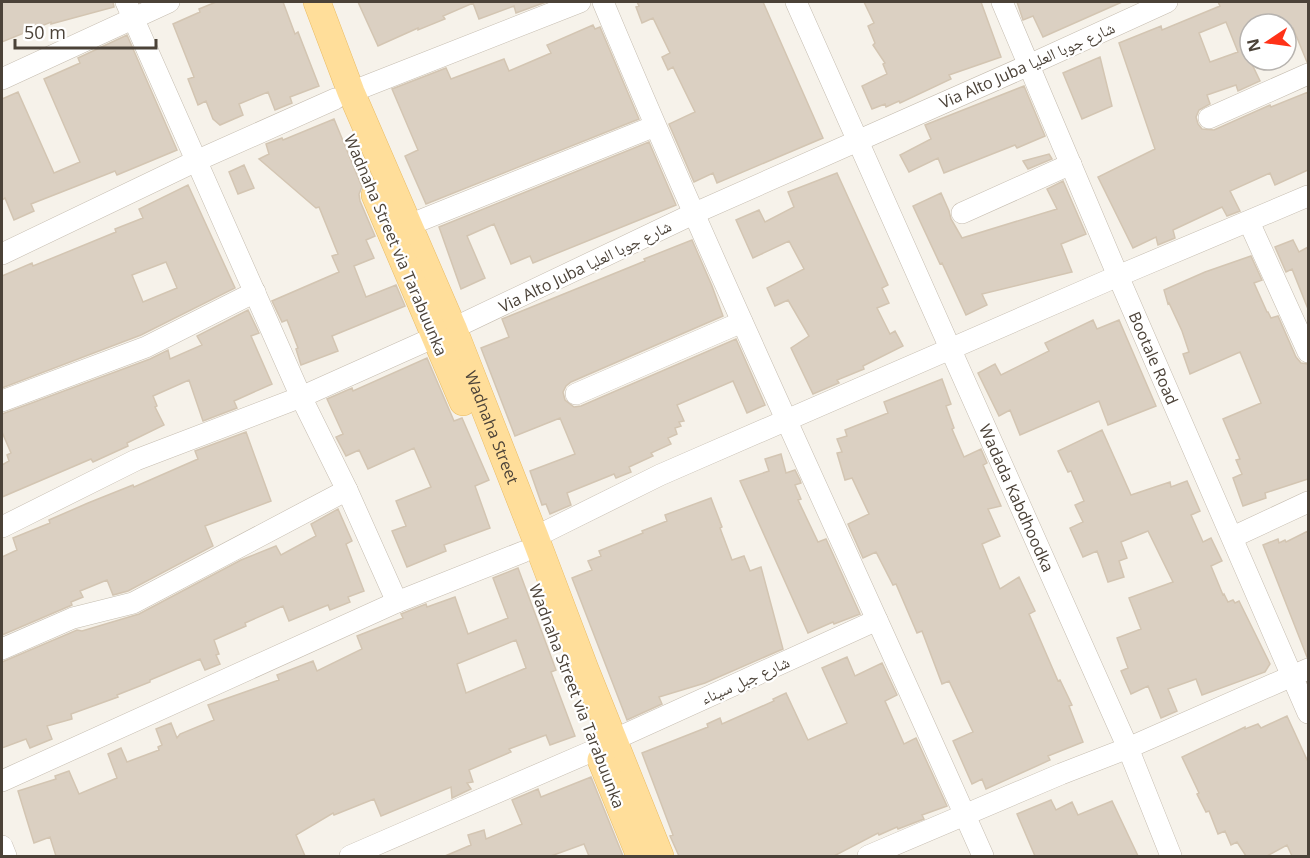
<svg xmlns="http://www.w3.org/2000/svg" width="1310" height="858" font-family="'Open Sans','Noto Naskh Arabic',sans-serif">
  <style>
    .building { fill: #dbd0c2; stroke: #d3c5b2; stroke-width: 1.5; fill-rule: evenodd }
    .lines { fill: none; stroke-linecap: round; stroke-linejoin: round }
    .minor-casing { stroke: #c5bcaf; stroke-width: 22 }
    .major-casing { stroke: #eabc64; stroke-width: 28 }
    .minor { stroke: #fff; stroke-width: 21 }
    .major { stroke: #ffde9a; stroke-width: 27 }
    .labels { text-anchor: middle; stroke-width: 4.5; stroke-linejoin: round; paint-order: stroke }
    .street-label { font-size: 16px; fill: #4b4238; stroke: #fff }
  </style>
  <rect width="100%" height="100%" fill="#f6f2ea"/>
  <path class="building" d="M2,2H113L114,7L51,24V22L2,42Z
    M216,2H283L295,34L298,32L319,86L290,97L292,103L275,110L268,92L239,104L243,115L220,125L213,119L206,101L198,105L188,79L194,77L173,24L200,12L199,9Z
    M358,2H546L516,13L514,6L479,19L473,3L443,16L445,19L418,30V28L378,46Z
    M637,2H763L823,138L717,183L713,173L694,182L669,124L695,112L673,67L668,70L662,57L670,53L653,18L642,23L636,7L639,6Z
    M864,2H981L1001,57L949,75L951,79L900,103L899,101L886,107L885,104L872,109L862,86L887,74L883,64L885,63L873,45L875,43L868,26L874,23Z
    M1017,2H1122L1043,37L1033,16L1023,20Z
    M1218,2H1308V61L1307,62L1293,28L1286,31V24H1250V60L1260,81L1238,91L1236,85L1207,95L1210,104L1199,110L1196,117L1198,124L1202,129L1214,130L1270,105L1271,107L1308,92V170L1275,185L1270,173L1230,191L1240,211L1227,216L1222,207L1173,230L1175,238L1158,245L1156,237L1133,248L1098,177L1155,149L1119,43L1161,26L1162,30L1220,6ZM1226,22L1238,52L1210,62L1199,33Z
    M593,25L595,29L600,27L639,119L426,204L405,156L418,150L392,89L446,68L451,79L504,59L509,71L551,53L547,45Z
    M127,35L177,150L117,175L115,171L31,204L34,211L14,220L5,198L2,200V99L18,92L54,173L80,162L44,79L80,63L78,58Z
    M1100,57L1112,106L1082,119L1063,73Z
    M1024,86L1045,136L1017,148L1015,145L944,173L938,158L909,172L900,155L931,139L925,125Z
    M334,119L362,187L359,194L360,201L375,236L366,240L374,258L354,266L366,297L396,285L405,306L332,336L338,351L301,365L296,349L298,348L287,320L282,322L272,301L339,272L332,256L338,254L319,207L316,208L259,159L269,154L266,144L282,138L283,140Z
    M649,142L676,205L533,263L530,256L511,264L494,224L467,236L485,278L461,289L439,227Z
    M1049,154L1052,159L1028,169L1023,161Z
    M244,165L254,188L238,194L229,172Z
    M837,173L888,285L882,288L889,303L877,308L890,334L895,331L903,346L863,366L864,369L837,380L839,383L813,394L791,348L809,336L788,300L775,306L767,288L804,269L789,241L753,258L736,220L759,210L765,222L794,207L788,192Z
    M1063,181L1086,234L1061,244L1072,272L982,294L987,305L966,315L942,263L940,264L913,206L941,193L949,211L951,219L962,238L1057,209L1047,189Z
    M188,185L235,288L141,335L2,388V276L32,263L33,266L116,232L115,229L143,218L139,209ZM166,262L177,288L143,302L132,275Z
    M692,240L712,286L723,316L571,382L566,386L563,392L565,400L574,407L581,406L736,339L765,405L747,413L733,381L677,405L684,421L679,422L681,426L675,428L677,434L668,438L671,444L651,453L653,456L629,467L631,472L616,478L614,474L567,493L571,505L550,514L546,504L542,505L530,471L575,454L560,418L515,436L481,348L509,337L502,319L645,261L644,259Z
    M1293,240L1299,252L1308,247V309L1292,269L1286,272L1275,247Z
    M1251,256L1262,280L1254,283L1267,312H1268L1271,318L1278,316L1296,357L1301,363L1308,364V479L1268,492L1265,493L1266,498L1243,506L1233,478L1242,474L1236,460L1240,459L1223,419L1261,403L1240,352L1190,374L1183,354L1189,352L1182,331L1169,303L1168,304L1164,290L1205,272Z
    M248,310L259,333L251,336L272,384L234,401L237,408L203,421L189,380L153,396L157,406L155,407L164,425L127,443L128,446L93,462L91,459L2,497V465L9,461L7,455L11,453L2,432V414L150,359L168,350L170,359L202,345L197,336Z
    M1093,320L1097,329L1119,320L1156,406L1108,425L1099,401L1020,435L1010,410L999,416L978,373L995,364L1001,375L1049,351L1045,343Z
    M427,358L454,421L462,418L489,480L475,486L490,528L444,545L446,551L407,567L392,531L406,526L396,501L431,487L414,448L368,469L359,450L346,456L336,437L343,434L327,399L352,388L353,391Z
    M942,379L951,404L946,406L954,428L952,429L964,457L981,449L987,463L983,465L1001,506L988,509L1000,536L982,544L1000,589L1019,577L1035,611L1029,614L1058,681L1060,680L1072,705L1069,706L1083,742L1048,756L1050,760L986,789L982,779L972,784L953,741L973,732L949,681L942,684L922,631L917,633L896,584L893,585L876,552L863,558L848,524L869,514L852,478L845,480L837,453L842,452L837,439L847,436L845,430L888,413L884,402Z
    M1102,430L1131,495L1170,482L1171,487L1187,481L1200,511L1191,515L1203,542L1211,538L1222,561L1211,566L1223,595L1224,594L1228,602L1233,600L1235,603L1239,601L1270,664L1265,672L1202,695L1196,679L1168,689L1177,711L1161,718L1148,686L1131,694L1121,671L1128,668L1117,638L1141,629L1129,598L1173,582L1148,531L1121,542L1127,558L1119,561L1124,577L1108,582L1097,551L1083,557L1070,528L1083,522L1075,505L1084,501L1071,471L1068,472L1058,451Z
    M246,432L271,501L205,526L213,546L128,591L113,595L107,580L80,591L83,597L71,602L72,605L2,635V557L17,550L13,538L50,523L49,520L88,503L133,485L134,487L198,459L195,451Z
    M781,454L786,473L795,470L800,480L801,483L795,485L801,499L798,500L818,542L826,539L860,614L834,624L833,622L808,633L740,481L769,471L765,459Z
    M711,498L722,527L720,528L732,560L744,556L750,571L761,567L783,649L705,683L659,697L662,704L627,720L572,578L592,570L588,561L601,556L599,551L643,533L642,531L667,521L665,515Z
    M338,509L352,541L346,544L364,591L348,597L350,602L330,610L328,605L289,621L283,606L245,623L246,626L214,640L219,654L216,655L220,664L205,670L200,659L150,680V682L117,695L118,697L71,714L72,719L47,726L52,739L30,748L26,739L2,748V662L77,630L82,631L139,614L241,560L276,546L281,555L316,536L311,524Z
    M1308,531V656L1307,657L1263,545L1278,539L1279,543L1285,540L1286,542Z
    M518,568L556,670L551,672L575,736L550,745L546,735L509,749L511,752L469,770L473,782L467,783L471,789L452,798L451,787L381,816L374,799L334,815L333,813L296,835L305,856H56L50,837L34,843L18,791L56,779L55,776L69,771L79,794L117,778L108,754L121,748L127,762L159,750L158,747L162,745L156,729L171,723L177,738L180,734L214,720L208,705L279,680L277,675L313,661L317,671L362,649L357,636L403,618L401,614L426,604L427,607L455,597L468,634L508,618L493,578ZM516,640L526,668L466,693L457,664Z
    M847,657L855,676L882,663L897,695L885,701L904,744L916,738L947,806L922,815L924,819L898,829L897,827L879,835L878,833L834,856H679L670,836L673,835L642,753L708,727L707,724L720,718L722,724L774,701L773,699L786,693L808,740L847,723L822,668Z
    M1287,716L1308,762V856H1292L1287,845L1267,856H1246L1237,842L1231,845L1225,831L1218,834L1209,811L1206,812L1197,794L1199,793L1182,757L1245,727V729L1258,724L1261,728Z
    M591,777L623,856H589L584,844L551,856H445L471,845L468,835L484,830L486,839L522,824L512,800L538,789L541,797Z
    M1051,800L1056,810L1072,802L1078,815L1112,801L1138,856H1035L1017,814Z"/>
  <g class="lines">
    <g class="minor-casing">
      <g id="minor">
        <path d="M126,2L301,397L347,490L397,602"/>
        <path d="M603,2C723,289 857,571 983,856"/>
        <path id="s1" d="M796,2L1128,748L1171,856"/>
        <path id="s2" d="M1002,2L1118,276L1308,713"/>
        <path d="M2,79L169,2"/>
        <path d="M351,92L580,2"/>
        <path d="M1209,118L1308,74"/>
        <path d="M962,213L1071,164"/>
        <path d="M1249,222L1308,352"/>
        <path d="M409,225L655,126"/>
        <path d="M2,254L196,161L335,99"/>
        <path d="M576,394L742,322"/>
        <path d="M2,401L146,347L255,292"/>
        <path d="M2,527L136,460L301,397L435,337L695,213L1029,65L1167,2"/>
        <path d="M535,537L660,475L1118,276L1308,196"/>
        <path d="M1233,537L1308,502"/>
        <path d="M2,649L73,618L133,603L347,490"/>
        <path d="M613,740L877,620"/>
        <path d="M2,781L397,602L523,552"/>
        <path d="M2,846L6,856"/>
        <path d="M350,856L597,749"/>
        <path d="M868,856L1061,774L1128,748L1308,669"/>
      </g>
    </g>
    <g class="major-casing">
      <g id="major">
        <path id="s3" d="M317,2L351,92L453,328L535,537L585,669L660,856"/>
        <path d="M375,195L463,402"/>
        <path d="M601,760L640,856"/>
      </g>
    </g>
    <use href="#minor" class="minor"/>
    <use href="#major" class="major"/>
  </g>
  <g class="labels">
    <g class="street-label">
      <text transform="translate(1027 65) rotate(-24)" y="6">Via Alto Juba شارع جوبا العليا</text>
      <text transform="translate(396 245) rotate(67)" y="6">Wadnaha Street via Tarabuunka</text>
      <text transform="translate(585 266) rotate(-26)" y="6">Via Alto Juba شارع جوبا العليا</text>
      <text dy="6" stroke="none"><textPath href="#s2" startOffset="387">Bootale Road</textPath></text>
      <text dy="6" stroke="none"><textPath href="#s3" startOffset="460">Wadnaha Street</textPath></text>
      <text dy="6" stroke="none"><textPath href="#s1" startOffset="543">Wadada Kabdhoodka</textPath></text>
      <text transform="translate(745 680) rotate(-24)" y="6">شارع جبل سيناء</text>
      <text transform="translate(577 696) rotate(69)" y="6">Wadnaha Street via Tarabuunka</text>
    </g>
  </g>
  <rect width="1310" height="858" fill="none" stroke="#4b4238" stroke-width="6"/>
  <g transform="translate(1268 42) rotate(257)"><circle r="28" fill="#ffffff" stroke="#b7b3af" stroke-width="1.5"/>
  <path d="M0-4.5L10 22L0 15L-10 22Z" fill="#ff3218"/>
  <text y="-9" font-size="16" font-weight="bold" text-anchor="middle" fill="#4b4238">N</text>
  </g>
  <path d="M15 39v9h141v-9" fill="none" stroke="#4b4238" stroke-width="3"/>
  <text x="24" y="39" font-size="18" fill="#4b4238" stroke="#ffffff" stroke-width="4.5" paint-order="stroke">50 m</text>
</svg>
